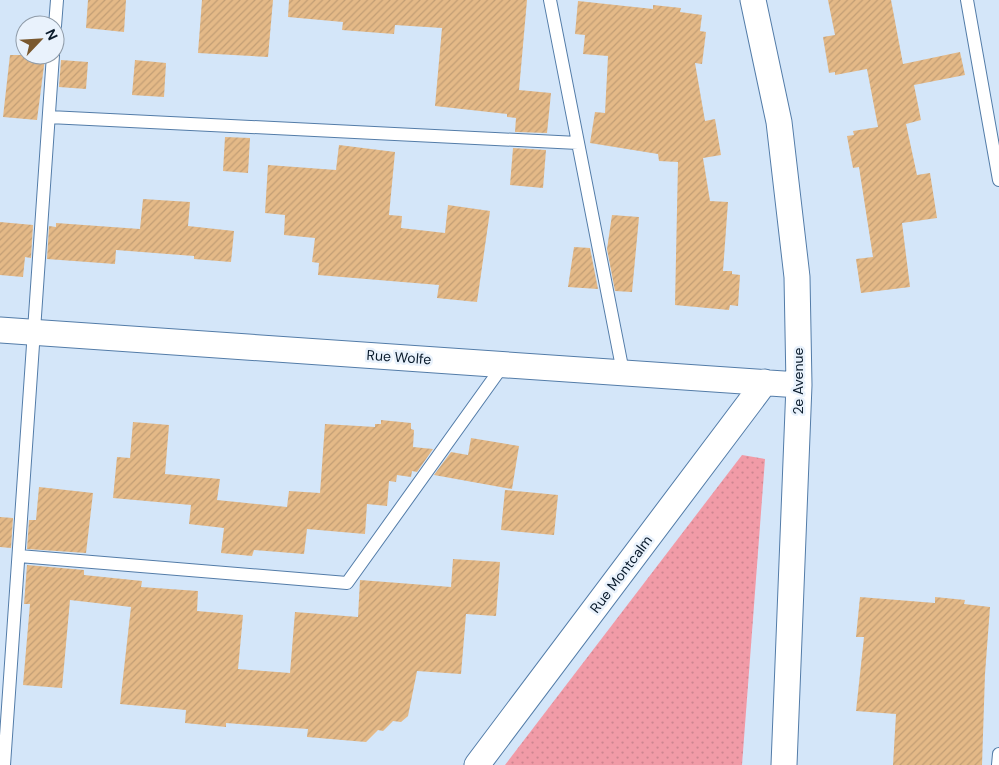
<svg xmlns="http://www.w3.org/2000/svg" width="999" height="765" font-family="'DM Sans',sans-serif">
  <style>
    .park { fill: url(#park-dots) }
    .building { fill: url(#building-hatch) }
    .lines { fill: none; stroke-linecap: round; stroke-linejoin: round }
    .service-casing { stroke: #537ca8; stroke-width: 14 }
    .minor-casing { stroke: #537ca8; stroke-width: 27 }
    .service { stroke: #fff; stroke-width: 12 }
    .minor { stroke: #fff; stroke-width: 25 }
    .labels { text-anchor: middle; stroke-width: 5; stroke-linejoin: round; paint-order: stroke }
    .street-label { font-size: 14px; fill: #08192a; stroke: #e9f2fc }
  </style>
  <defs>
    <pattern id="park-dots" width="8" height="8" patternUnits="userSpaceOnUse" patternTransform="scale(1.25)"><rect width="8" height="8" fill="#f19ba7"/><path d="M2 2h.1M6 6h.1" fill="none" stroke="#cd8590" stroke-width="1.8" stroke-linecap="round"/></pattern>
    <pattern id="building-hatch" width="6" height="6" patternUnits="userSpaceOnUse" patternTransform="scale(1.25)"><rect width="6" height="6" fill="#e4b987"/><path d="M-1 1l2-2M0 6l6-6M5 7l2-2" fill="none" stroke="#c29e75"/></pattern>
  </defs>
  <rect width="100%" height="100%" fill="#d4e6f9"/>
  <path class="park" d="M742,455L765,459L742,765H505Z"/>
  <path class="building" d="M88,0H126L124,32L86,28Z
    M202,0H273L268,57L198,53Z
    M289,0H527L519,90L551,93L547,133L515,132L516,118L507,117V114L435,106L442,28L395,25L394,34L342,30L343,22L288,17Z
    M828,0H891L903,64L960,52L965,75L914,85L921,120L906,124L917,175L930,173L937,218L902,223L910,287L861,293L856,259L873,257L859,167L853,168L847,136L854,135L853,131L878,127L867,69L835,75V72L829,73L823,37L835,35Z
    M578,1L653,9V5L681,8L680,12L702,15L700,31L706,32L702,64L695,63L705,121L715,119L721,155L703,158L710,201L728,202L723,271H732V274L740,275L738,306L730,305L729,310L675,305L678,162L659,161L658,154L590,143L595,112L605,113L608,56L583,54L585,35L575,34Z
    M10,55H37V58H45L37,120L3,117Z
    M61,60L88,62L86,89L59,87Z
    M135,60L166,63L164,97L132,95Z
    M225,137L250,138L248,173L223,171Z
    M339,145L395,152L389,215L402,216L401,228L445,233L448,205L490,211L477,302L437,298L439,285L318,275L319,263L312,262L315,238L284,235L285,215L265,213L268,165L336,170Z
    M513,148L546,150L543,188L510,185Z
    M143,199L190,202L188,226L234,231L231,262L194,259V256L116,250L115,264L47,259L49,226L56,227V223L140,229Z
    M612,215L639,217L632,292L615,291L607,249Z
    M0,222L33,225L31,258L25,257L23,277L0,275Z
    M574,247L590,248L598,289L568,287Z
    M381,420L411,423V429L414,430L413,447L433,449L417,472L412,471L411,477L397,475L396,482L389,481L387,506L367,504L365,534L307,529L304,554L254,550L252,556L221,553L224,528L189,524L191,505L113,498L117,457L130,458L133,422L169,425L165,474L220,479L217,500L287,507L289,491L320,493L325,424L375,427V424H381Z
    M471,438L519,446L512,489L434,475L451,452L468,455Z
    M39,487L93,493L86,553L27,549L29,520H36Z
    M505,490L558,495L554,535L501,530Z
    M0,517L13,518L11,548L0,547Z
    M453,559L500,562L496,616L466,614L461,674L417,671L408,716L401,722L393,721L383,731L378,730L366,742L307,737L308,729L226,723V727L185,723L186,710L120,704L131,607L70,600L62,688L23,685L30,604H24L27,565L84,570V575L142,581L141,587L198,591L197,611L243,615L238,669L290,673L295,612L358,617L360,580L451,587Z
    M860,597L935,603V597L965,600L964,604L990,607L985,674L982,765H893L896,714L856,711L864,637H856Z"/>
  <g class="lines">
    <g class="service-casing">
      <path id="service" d="M550,0L623,372
        M967,0L999,180
        M55,26L57,0
        M49,117L578,143
        M19,556L347,583L504,364
        M4,765L53,55
        M998,765L999,754"/>
    </g>
    <g class="minor-casing">
      <path id="minor" d="M753,0L779,122L797,277L799,385L784,765
        M0,330L799,385
        M477,765L765,382"/>
    </g>
    <use href="#service" class="service"/>
    <use href="#minor" class="minor"/>
  </g>
  <g class="labels">
    <g class="street-label">
      <text transform="translate(399 357) rotate(4)" y="5">Rue Wolfe</text>
      <text transform="translate(798 381) rotate(-90)" y="5">2e Avenue</text>
      <text transform="translate(621 574) rotate(-53)" y="5">Rue Montcalm</text>
    </g>
  </g>
  <g transform="translate(40 40) rotate(65)"><circle r="24" fill="#e9f2fc" stroke="#8f9ba8"/>
  <path d="M0-4L9 19L0 12L-9 19Z" fill="#7a592f"/>
  <text y="-8" font-size="14" font-weight="bold" text-anchor="middle" fill="#08192a">N</text>
  </g>
</svg>
